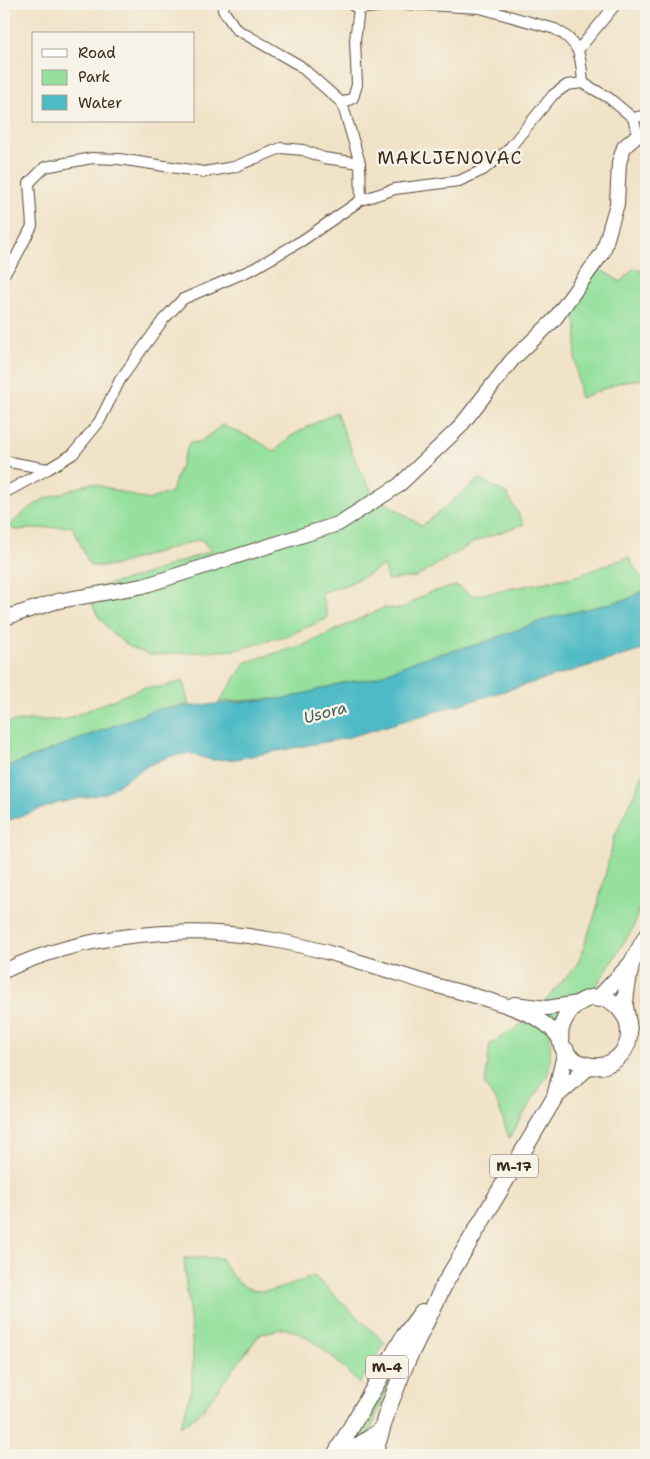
<svg xmlns="http://www.w3.org/2000/svg" width="650" height="1459" font-family="'Shantell Sans',sans-serif">
  <style>
    .green { fill: #94e09c; stroke: #68855d }
    .water { fill: #4dbac5; stroke: #447272 }
    .lines { fill: none; stroke-linecap: round; stroke-linejoin: round }
    .minor-casing { stroke: #564637; stroke-width: 12 }
    .tertiary-casing { stroke: #564637; stroke-width: 16 }
    .primary-casing { stroke: #564637; stroke-width: 18 }
    .minor { stroke: #fff; stroke-width: 10 }
    .tertiary { stroke: #fff; stroke-width: 14 }
    .primary { stroke: #fff; stroke-width: 16 }
    .labels { text-anchor: middle; stroke-width: 5; stroke-linejoin: round; paint-order: stroke }
    .shield { fill: #f7f3e8; stroke: #73665b; stroke-width: 1 }
    .shield-label { font-size: 14px; font-weight: bold; fill: #3b2a1e }
    .water-label { font-size: 16px; font-style: italic; fill: #415c58; stroke: #f7f3e8 }
    .quarter-label { font-size: 18px; letter-spacing: 1px; fill: #3b2a1e; stroke: #f7f3e8 }
  </style>
  <rect width="100%" height="100%" fill="#f7f3e8"/>
  <filter id="ink" filterUnits="userSpaceOnUse"><feTurbulence type="fractalNoise" baseFrequency=".02" numOctaves="2"/><feDisplacementMap in="SourceGraphic" scale="10" xChannelSelector="R" yChannelSelector="G"/><feConvolveMatrix kernelMatrix="1 2 1 2 8 2 1 2 1" color-interpolation-filters="sRGB"/></filter>
  <filter id="wash" filterUnits="userSpaceOnUse"><feTurbulence type="fractalNoise" baseFrequency=".0096" numOctaves="4" result="noise"/><feDisplacementMap in="SourceGraphic" scale="20" xChannelSelector="R" yChannelSelector="G"/><feGaussianBlur stdDeviation="1.12" result="paint"/><feColorMatrix in="noise" values="0 0 0 0 0 0 0 0 0 0 0 0 0 0 0 0 0 1.4 0 .05"/><feComposite in="paint" operator="in"/></filter>
  <g filter="url(#wash)">
    <rect width="100%" height="100%" fill="#f0e2c6"/>
    <path class="green" d="M598,268L621,282L634,268L646,273V379L624,381L580,398L575,357L577,329L570,299Z
      M336,412L356,462L373,494L422,526L479,479L507,494L524,524L476,541L416,577L387,580L384,566L348,584L321,593L328,618L289,635L236,650L150,655L130,647L114,635L98,616L86,590L134,578L211,551L201,539L112,566H90L72,526L15,530L9,526L27,510L42,500L91,483L148,500L171,492L189,443L200,442L222,425L258,441L274,452L291,436Z
      M628,557L646,585V589L628,599L549,618L480,644L423,658L371,679L346,682L288,698L219,702L246,662L306,644L383,608L401,609L430,592L457,586L473,596L577,576Z
      M183,681L189,705L157,709L4,768V723L30,720H64L142,688L162,687Z
      M646,768V886L633,928L590,996L551,1030C549,1046 552,1060 548,1074L509,1138L499,1107L485,1085L490,1044L530,1019L578,963L596,912L615,835Z
      M184,1258H221C245,1306 273,1292 314,1276L385,1343L359,1384C343,1366 312,1335 287,1329C280,1328 267,1333 260,1334L201,1412L180,1427C184,1413 191,1397 192,1382C196,1340 186,1300 184,1258Z
      M390,1373L391,1377L369,1434L349,1443Z"/>
    <path class="water" d="M646,589V649L346,738L235,759L211,760L189,753L168,757L145,767L106,793L58,803L4,822V768L157,709L288,698L346,682L371,679L423,658L480,644L549,618L628,599Z"/>
  </g>
  <g filter="url(#ink)">
    <g class="lines">
      <g class="minor-casing">
        <path id="minor" d="M224,4L223,10L236,29L299,65L342,103
          M350,4L359,9L399,4
          M407,4L480,8L555,29C581,43 581,57 583,83
          M359,9L355,40L357,85L353,98L342,103L360,163L361,200
          M579,49L616,4
          M633,118L646,115
          M4,274L16,257L32,226L29,183L45,167L92,158L119,159L204,172L234,167L281,148L303,150L324,158L360,163
          M4,461L48,469L73,454L99,422L120,380L163,320L183,299L253,269L303,240L361,200L395,189L459,181L483,170L507,151L553,95L567,85L583,83L609,98L633,118L638,135
          M4,493L48,469"/>
      </g>
      <g class="tertiary-casing">
        <path id="tertiary" d="M4,618L58,601L143,586L338,524L398,486L459,428L512,360L554,320L603,252L617,204L619,163L624,147L638,135L646,136
          M4,971C83,933 188,924 274,940C328,950 382,969 434,985C464,993 529,1008 550,1028C555,1032 559,1038 562,1043
          M514,1004L547,1008L578,1003"/>
      </g>
      <g class="primary-casing">
        <path id="primary" d="M598,999L631,964L646,937
          M628,1022C594,953 521,1048 587,1065C608,1071 629,1054 629,1033C629,1024 626,1015 625,1006C625,992 629,978 631,964
          M555,1097L566,1050
          M335,1455L404,1336L422,1312
          M345,1455L381,1430
          M374,1455L388,1409L406,1363L445,1283L555,1097L589,1066"/>
      </g>
      <use href="#minor" class="minor"/>
      <use href="#tertiary" class="tertiary"/>
      <use href="#primary" class="primary"/>
    </g>
  </g>
  <g class="labels">
    <g class="shield">
      <rect x="490" y="1154.5" width="48" height="23" rx="4"/>
      <rect x="366" y="1355.5" width="42" height="23" rx="4"/>
    </g>
    <g class="shield-label">
      <text x="514" y="1171">M-17</text>
      <text x="387" y="1372">M-4</text>
    </g>
    <g class="water-label">
      <text transform="translate(325 712) rotate(-15)" y="6">Usora</text>
    </g>
    <g class="quarter-label">
      <text x="450" y="164">MAKLJENOVAC</text>
    </g>
  </g>
  <rect width="650" height="1459" fill="none" stroke="#f7f3e8" stroke-width="20"/>
  <rect x="32" y="32" width="162" height="90" fill="#f7f3e8" stroke="#aca397"/>
  <rect x="42" y="49" width="25" height="8" fill="#ffffff" stroke="#aca397"/>
  <text x="78" y="58" font-size="15" fill="#3b2a1e">Road</text>
  <rect x="42" y="70" width="25" height="15" fill="#94e09c" stroke="#aca397"/>
  <text x="78" y="82" font-size="15" fill="#3b2a1e">Park</text>
  <rect x="42" y="95" width="25" height="15" fill="#4dbac5" stroke="#aca397"/>
  <text x="78" y="108" font-size="15" fill="#3b2a1e">Water</text>
</svg>
